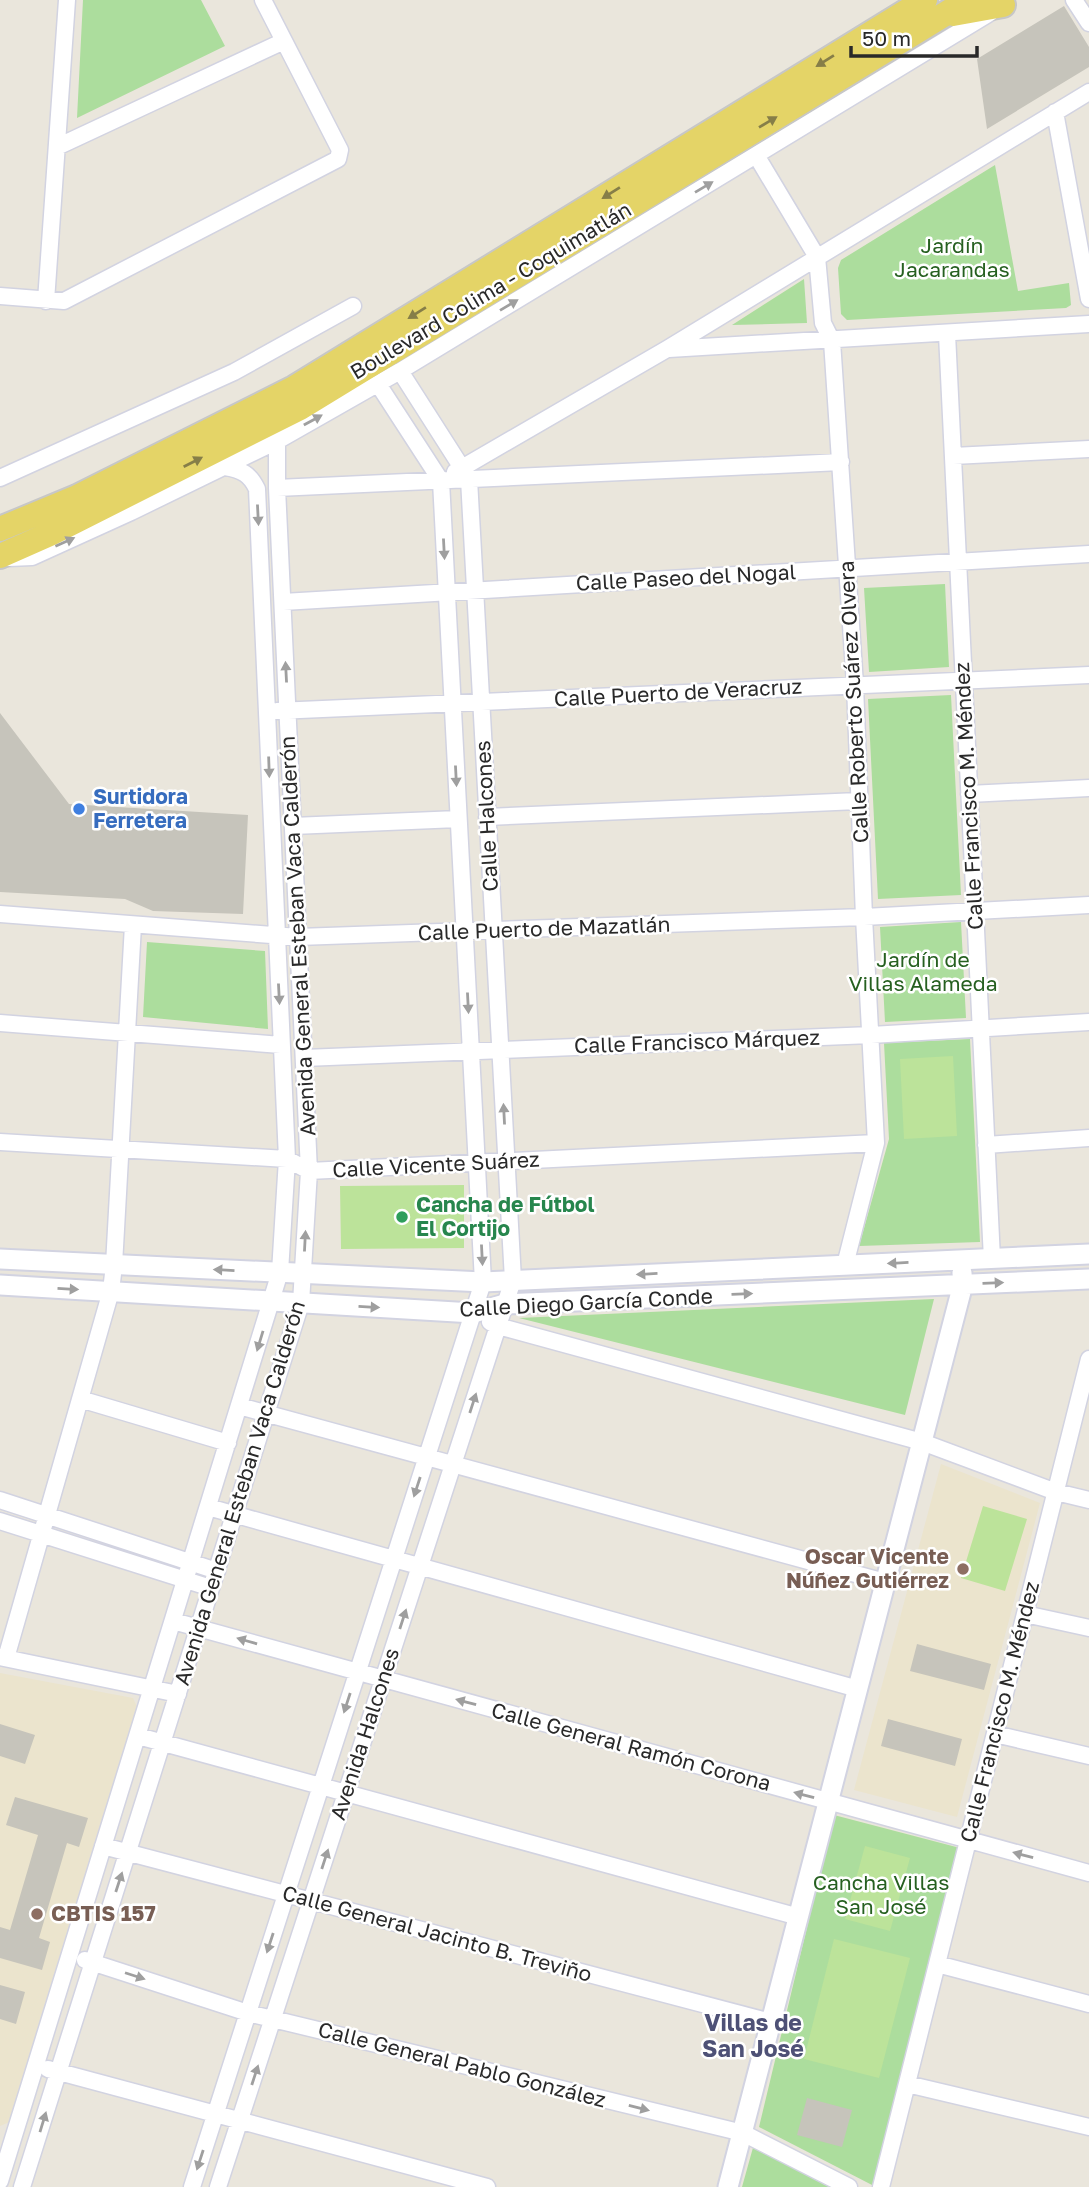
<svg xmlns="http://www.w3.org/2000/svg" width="1089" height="2187" font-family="'Golos Text',sans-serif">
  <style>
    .education { fill: #ebe4cd }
    .green { fill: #acdd9d }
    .pitch { fill: #bce39a }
    .building { fill: #c6c4bb }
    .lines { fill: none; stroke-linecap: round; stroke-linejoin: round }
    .minor-casing { stroke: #d2d3e1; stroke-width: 19 }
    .tertiary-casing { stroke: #d2d3e1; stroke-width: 23 }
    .primary-casing { stroke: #c7c7c7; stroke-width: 28 }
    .minor { stroke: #fff; stroke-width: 16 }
    .tertiary { stroke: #fff; stroke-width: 19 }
    .primary { stroke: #e4d467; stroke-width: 24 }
    .oneway { fill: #867e48 }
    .oneway2 { fill: #9f9f9f }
    .shop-dot { fill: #3f7fe0; stroke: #fff; stroke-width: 2.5 }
    .leisure-dot { fill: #2e9e5b; stroke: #fff; stroke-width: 2.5 }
    .education-dot { fill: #8d6e63; stroke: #fff; stroke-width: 2.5 }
    .labels { text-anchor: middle; stroke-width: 5; stroke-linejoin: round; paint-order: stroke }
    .park-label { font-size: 21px; fill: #266020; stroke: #fff }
    .street-label { font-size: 21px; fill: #292929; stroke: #fff }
    .shop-label { font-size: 21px; font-weight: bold; fill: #366cbe; stroke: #fff; text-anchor: start }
    .leisure-label { font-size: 21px; font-weight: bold; fill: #27864d; stroke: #fff; text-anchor: start }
    .education-label { font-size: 21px; font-weight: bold; fill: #785e54; stroke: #fff; text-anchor: end }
    .neighbourhood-label { font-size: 23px; font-weight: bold; fill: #4e5176; stroke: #fff }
  </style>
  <rect width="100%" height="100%" fill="#eae6dc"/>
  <path class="education" d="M941,1464L1040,1503L957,1817L854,1790Z
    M0,1673L133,1698L137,1707L12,2121L0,2126Z"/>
  <path class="green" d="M83,0H201L225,46L77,118Z
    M995,165L1018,291L1069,283L1071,305L1066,308L847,320L841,314L838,268L841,260Z
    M804,279L807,323L732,325Z
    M945,584L949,667L869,672L864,588Z
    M951,695L961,895L878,899L868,699Z
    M961,922L966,1018L885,1022L880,927Z
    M147,942L265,951L268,1029L143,1017Z
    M970,1039L980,1242L859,1246L889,1139L884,1043Z
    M934,1299L905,1415L519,1318Z
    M834,1815L960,1848L874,2186L759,2127Z
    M754,2144L833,2187H742Z"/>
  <path class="pitch" d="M953,1056L957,1136L904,1139L900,1059Z
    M464,1185V1248L341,1249L340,1186Z
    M983,1506L1027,1519L1005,1591L961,1578Z
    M865,1846L910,1858L890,1931L845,1919Z
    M834,1939L910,1958L879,2078L804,2059Z"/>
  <path class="building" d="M1064,6L1089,47V67L987,129L977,59Z
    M0,713L69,804L248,815L243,914L153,911L125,899L0,892Z
    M917,1644L991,1664L984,1690L910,1671Z
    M888,1719L962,1739L955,1766L881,1746Z
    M0,1724L35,1735L25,1764L0,1756Z
    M15,1797L88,1818L79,1847L67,1843L39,1938L50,1942L42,1970L0,1958V1927L10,1930L38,1835L6,1825Z
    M0,1985L25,1992L16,2024L0,2019Z
    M807,2098L852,2110L842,2147L797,2135Z"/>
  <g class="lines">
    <g class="minor-casing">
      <path id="minor" d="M1074,0L1089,23
        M1055,112L1089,299
        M57,147L284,41
        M756,155L817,257L823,323L832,341L855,685L864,917L876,1143L845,1265
        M0,296L64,301L338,159L340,150L263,0
        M46,301L67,0
        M947,334L992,1259
        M669,349L1089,324
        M953,456L1089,449
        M455,472L667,349L1089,92
        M0,478L234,372L353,306
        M277,488L841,462
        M9,558L32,557L131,512L277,441L400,371L990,13
        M283,602L1089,554
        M277,711L1089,675
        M969,794L1089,788
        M487,817L858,801
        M293,826L458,819
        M0,914L298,937L864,917L1089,905
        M0,1023L281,1045
        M304,1058L871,1035L1089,1022
        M0,1142L287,1159L309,1171L876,1143
        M986,1145L1089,1138
        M490,1322L498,1326L922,1442L1056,1492L1089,1500
        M80,1399L228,1443
        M239,1406L885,1582
        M0,1500L217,1571
        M208,1507L858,1689
        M0,1521L211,1588
        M1025,1614L1089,1628
        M173,1621L1089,1873
        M0,1657L178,1694
        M6,1658L111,1291L114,1265L133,925
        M995,1734L1089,1756
        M138,1736L799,1917
        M103,1846L771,2022
        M85,1960L248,2013L743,2133L849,2187
        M937,1964L1089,2004
        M48,2069L487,2187
        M907,2084L1089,2127
        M0,2181L280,1272L287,1159L257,489C250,474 242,470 225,467
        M22,2187L301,1303L309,1171L277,488V441
        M192,2187L483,1282L441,481L378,384
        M218,2187L513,1280L469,479L400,371
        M881,2187L1089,1359"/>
    </g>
    <g class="tertiary-casing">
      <path id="tertiary" d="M0,1259L483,1282L1089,1254
        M0,1285L473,1313L505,1304L1089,1279
        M728,2187L963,1284L962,1273"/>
    </g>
    <g class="primary-casing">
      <path id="primary" d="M953,14L1003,5
        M0,529L77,497L294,388L925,0
        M0,556L52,533L300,408L968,0"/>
    </g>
    <use href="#minor" class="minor"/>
    <use href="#tertiary" class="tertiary"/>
    <use href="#primary" class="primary"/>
  </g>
  <defs><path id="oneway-solid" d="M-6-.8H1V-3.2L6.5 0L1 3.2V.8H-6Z" transform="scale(1.75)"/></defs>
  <g class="oneway">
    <use href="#oneway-solid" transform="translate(825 61) rotate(148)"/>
    <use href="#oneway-solid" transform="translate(768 122) rotate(-31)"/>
    <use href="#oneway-solid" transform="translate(611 193) rotate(148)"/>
    <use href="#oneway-solid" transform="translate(417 313) rotate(148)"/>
    <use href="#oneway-solid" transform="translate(193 462) rotate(-27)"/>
  </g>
  <g class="oneway2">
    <use href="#oneway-solid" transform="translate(704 187) rotate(-31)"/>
    <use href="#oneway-solid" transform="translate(509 305) rotate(-31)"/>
    <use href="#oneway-solid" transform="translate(313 420) rotate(-29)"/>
    <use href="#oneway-solid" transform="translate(258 515) rotate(87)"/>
    <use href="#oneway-solid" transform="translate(65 542) rotate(-24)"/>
    <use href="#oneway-solid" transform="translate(444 549) rotate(87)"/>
    <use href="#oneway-solid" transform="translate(286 672) rotate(-93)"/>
    <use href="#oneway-solid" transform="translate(269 767) rotate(88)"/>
    <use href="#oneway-solid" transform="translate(456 776) rotate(87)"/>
    <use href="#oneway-solid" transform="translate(279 994) rotate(87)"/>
    <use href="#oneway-solid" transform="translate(468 1003) rotate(87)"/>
    <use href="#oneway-solid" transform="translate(504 1114) rotate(-93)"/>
    <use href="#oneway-solid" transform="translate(305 1241) rotate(-87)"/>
    <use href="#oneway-solid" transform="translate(482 1255) rotate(87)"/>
    <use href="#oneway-solid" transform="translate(898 1263) rotate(177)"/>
    <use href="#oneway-solid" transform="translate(224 1270) rotate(-177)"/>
    <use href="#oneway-solid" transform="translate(647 1274) rotate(177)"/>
    <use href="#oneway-solid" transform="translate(993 1283) rotate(-2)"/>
    <use href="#oneway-solid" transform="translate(68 1289) rotate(3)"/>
    <use href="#oneway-solid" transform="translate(742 1294) rotate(-2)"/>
    <use href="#oneway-solid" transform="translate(369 1307) rotate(3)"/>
    <use href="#oneway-solid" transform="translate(260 1341) rotate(107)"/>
    <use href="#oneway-solid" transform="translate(473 1403) rotate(-72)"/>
    <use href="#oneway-solid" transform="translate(417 1487) rotate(108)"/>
    <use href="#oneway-solid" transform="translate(403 1619) rotate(-72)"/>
    <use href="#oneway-solid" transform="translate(247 1641) rotate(-164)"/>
    <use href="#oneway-solid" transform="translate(466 1702) rotate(-165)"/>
    <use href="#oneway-solid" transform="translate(347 1703) rotate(108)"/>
    <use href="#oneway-solid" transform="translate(804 1795) rotate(-165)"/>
    <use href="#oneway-solid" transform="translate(1023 1855) rotate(-165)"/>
    <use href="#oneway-solid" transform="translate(325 1859) rotate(-72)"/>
    <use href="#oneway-solid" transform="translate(119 1882) rotate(-72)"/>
    <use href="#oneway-solid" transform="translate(270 1943) rotate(108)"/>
    <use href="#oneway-solid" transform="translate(135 1976) rotate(18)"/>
    <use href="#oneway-solid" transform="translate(255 2075) rotate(-72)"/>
    <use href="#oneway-solid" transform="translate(639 2108) rotate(14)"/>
    <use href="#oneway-solid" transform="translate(43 2122) rotate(-73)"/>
    <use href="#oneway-solid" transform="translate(200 2160) rotate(108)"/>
  </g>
  <circle class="shop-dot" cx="79" cy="809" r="7"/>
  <circle class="leisure-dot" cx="402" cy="1217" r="7"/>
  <g class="education-dot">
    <circle cx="963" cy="1569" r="7"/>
    <circle cx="37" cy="1914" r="7"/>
  </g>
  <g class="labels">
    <g class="park-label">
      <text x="952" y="253">Jardín<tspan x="952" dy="24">Jacarandas</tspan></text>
      <text x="923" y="967">Jardín de<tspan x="923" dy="24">Villas Alameda</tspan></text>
      <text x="881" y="1890">Cancha Villas<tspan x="881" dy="24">San José</tspan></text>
    </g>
    <g class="street-label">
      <text transform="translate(491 291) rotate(-31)" y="7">Boulevard Colima - Coquimatlán</text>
      <text transform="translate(686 578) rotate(-3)" y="7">Calle Paseo del Nogal</text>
      <text transform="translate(678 693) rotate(-3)" y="7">Calle Puerto de Veracruz</text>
      <text transform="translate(854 702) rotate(-93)" y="7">Calle Roberto Suárez Olvera</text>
      <text transform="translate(969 796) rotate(-93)" y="7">Calle Francisco M. Méndez</text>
      <text transform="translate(487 816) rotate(-93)" y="7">Calle Halcones</text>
      <text transform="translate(544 929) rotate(-2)" y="7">Calle Puerto de Mazatlán</text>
      <text transform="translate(298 936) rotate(-93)" y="7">Avenida General Esteban Vaca Calderón</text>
      <text transform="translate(697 1042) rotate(-2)" y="7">Calle Francisco Márquez</text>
      <text transform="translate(436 1165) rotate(-3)" y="7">Calle Vicente Suárez</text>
      <text transform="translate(586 1303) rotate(-3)" y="7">Calle Diego García Conde</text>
      <text transform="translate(240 1493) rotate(-73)" y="7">Avenida General Esteban Vaca Calderón</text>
      <text transform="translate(1000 1712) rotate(-76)" y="7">Calle Francisco M. Méndez</text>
      <text transform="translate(365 1734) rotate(-72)" y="7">Avenida Halcones</text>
      <text transform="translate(631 1747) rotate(15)" y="7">Calle General Ramón Corona</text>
      <text transform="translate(437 1934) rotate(15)" y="7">Calle General Jacinto B. Treviño</text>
      <text transform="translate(462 2065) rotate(14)" y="7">Calle General Pablo González</text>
    </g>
    <g class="shop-label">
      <text x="93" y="804">Surtidora<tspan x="93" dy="24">Ferretera</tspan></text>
    </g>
    <g class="leisure-label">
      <text x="416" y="1212">Cancha de Fútbol<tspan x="416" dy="24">El Cortijo</tspan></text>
    </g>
    <g class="education-label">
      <text x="949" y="1564">Oscar Vicente<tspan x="949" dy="24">Núñez Gutiérrez</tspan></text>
      <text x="51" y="1921" text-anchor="start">CBTIS 157</text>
    </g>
    <g class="neighbourhood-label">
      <text x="753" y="2031">Villas de<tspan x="753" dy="26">San José</tspan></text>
    </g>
  </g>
  <path d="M851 46v10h126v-10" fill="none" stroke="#292929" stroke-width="3.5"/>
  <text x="862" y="46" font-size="21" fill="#292929" stroke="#ffffff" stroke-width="5" paint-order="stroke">50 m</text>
</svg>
